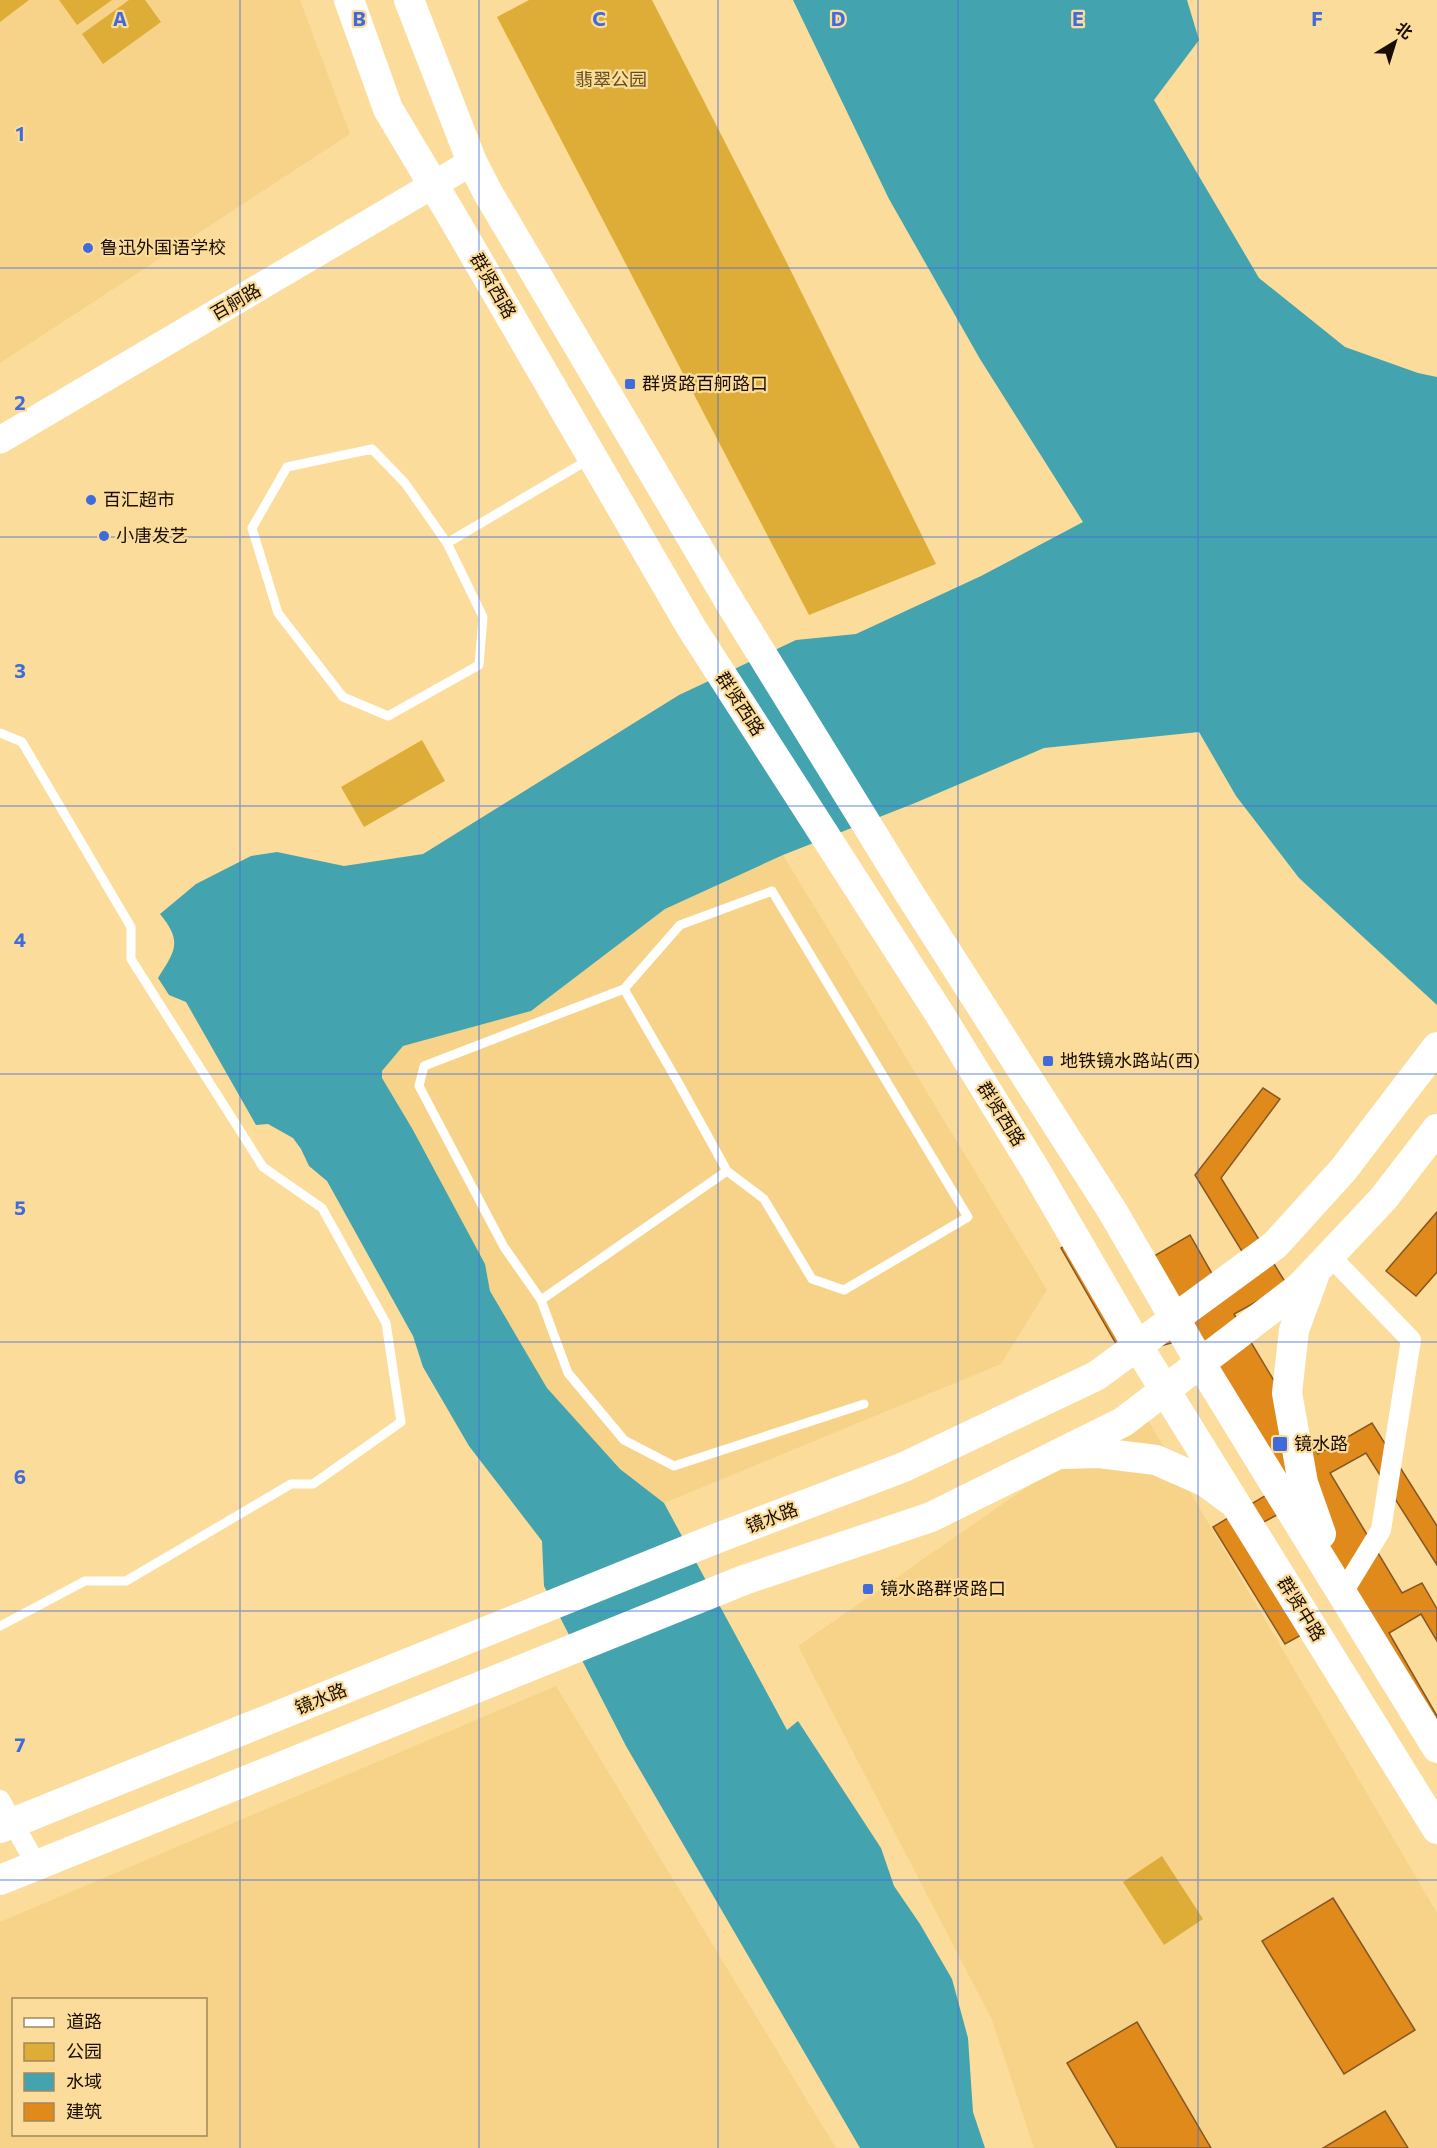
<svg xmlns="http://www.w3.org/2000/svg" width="1437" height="2148" font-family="Commissioner,'Noto Sans SC',sans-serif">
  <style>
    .built { fill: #f6d389; fill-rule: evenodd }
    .green { fill: #dead37 }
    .water { fill: #43a4af }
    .building { fill: #e08a1c; stroke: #865724; stroke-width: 1.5 }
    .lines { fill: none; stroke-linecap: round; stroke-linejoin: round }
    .lane { stroke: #fff; stroke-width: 9 }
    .street { stroke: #fff; stroke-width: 20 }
    .secondary { stroke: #fff; stroke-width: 27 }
    .primary { stroke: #fff; stroke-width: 30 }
    .grid { fill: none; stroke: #3f6bdc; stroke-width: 1.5; stroke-opacity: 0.55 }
    .poi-dot { fill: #3f6bdc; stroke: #fcdc9a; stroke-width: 2 }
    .labels { text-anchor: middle; stroke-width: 4.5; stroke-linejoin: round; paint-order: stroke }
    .park-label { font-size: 18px; fill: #634e1c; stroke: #fcdc9a }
    .poi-label { font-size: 18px; fill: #180d00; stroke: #fcdc9a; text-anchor: start }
    .street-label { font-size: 18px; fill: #180d00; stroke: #fcdc9a }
    .grid-label { font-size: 20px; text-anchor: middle; font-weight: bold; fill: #3f6bdc; stroke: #fcdc9a; stroke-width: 4.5; stroke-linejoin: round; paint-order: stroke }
  </style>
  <rect width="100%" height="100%" fill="#fcdc9a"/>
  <path class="built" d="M0,0H300L350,134L0,363Z
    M783,855L1047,1290L1001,1364L664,1503L620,1469L547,1388L490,1291L485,1264L413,1130L382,1078V1071L403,1046L531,1011L665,909Z
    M1141,1408L1437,1913V2148H1034L992,2020L798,1646Z
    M556,1686L836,2148H0V1922ZM14,2000H206V2134H14Z"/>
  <path class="green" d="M0,0H29L0,22Z
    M59,0H112L77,25Z
    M129,0H145L161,22L103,64L82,34Z
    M529,0H652L786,261L936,564L809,615L497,17Z
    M422,740L445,781L364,827L341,787Z
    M1162,1856L1203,1919L1164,1945L1123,1882Z"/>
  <path class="water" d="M793,0H1187L1199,40L1154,100L1259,278L1345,347L1418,373L1437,377V1005L1299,878L1236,796L1199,732L1044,748L915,803L783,855L665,909L531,1011L403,1046L382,1071V1078L413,1130L485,1264L490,1291L547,1388L620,1469L664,1503L787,1730L798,1721L881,1848L894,1886L920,1924L952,1979L968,2038L973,2112L985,2148H860L626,1746L544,1586L542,1541L469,1446L423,1367L413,1336L327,1181L309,1166L301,1149L293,1138L268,1124L256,1125L186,1002L169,995L158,978C175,951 183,942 160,914L196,884L251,856L277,852L344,866L423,854L679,695L796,640L856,634L981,576L1083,522L980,359L889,199Z"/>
  <path class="building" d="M1263,1088L1280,1099L1221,1178L1287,1285L1234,1314L1318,1454L1372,1423L1437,1526V1565L1366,1453L1330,1473L1402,1593L1422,1583L1437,1609V1641L1421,1614L1389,1633L1437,1716V1755L1290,1508L1243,1533L1303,1634L1285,1644L1213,1527L1278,1488L1190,1338L1123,1356L1061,1248L1075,1240L1129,1334L1180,1322L1144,1262L1190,1235L1223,1293L1256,1274L1195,1175Z
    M1437,1212V1272L1416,1296L1386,1271Z
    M1333,1898L1415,2030L1344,2074L1262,1941Z
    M1137,2022L1211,2148H1117L1067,2063Z
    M1385,2111L1408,2148H1323Z"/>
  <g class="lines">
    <path class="lane" d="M372,449L405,483L447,543L483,617L479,665L388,716L343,697L278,613L252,528L287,467Z
      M447,543L588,460
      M0,733L22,742L131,927V959L263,1167L322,1208L386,1323L401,1422L313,1484H291L126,1581H85L0,1626
      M772,891L968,1217L844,1290L812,1279L764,1199L727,1171L679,1084L624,989L680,925Z
      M624,989L424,1066L419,1086L504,1247L541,1300L568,1373L624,1440L674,1466L864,1404
      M541,1300L727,1171"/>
    <path class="street" d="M1330,1256L1411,1340L1381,1530L1342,1594
      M0,1800L36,1864"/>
    <path class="secondary" d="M0,440L472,162"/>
    <path class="primary" d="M349,0L388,109L452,216L691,627L939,1013L1036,1171L1137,1345L1437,1829
      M409,0L472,162L488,193L731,604L909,893L1113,1212L1201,1364L1437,1748
      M1314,1276L1294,1330L1287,1393L1303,1483L1321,1534
      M1064,1454L1099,1453L1156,1460L1206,1482L1230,1500
      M0,1828L715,1539L904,1467L1096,1376L1275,1245L1343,1170L1437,1047
      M0,1880L744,1580L931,1517L1123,1422L1300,1287L1383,1199L1437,1129"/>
  </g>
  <path class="grid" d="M240,0V2148M479,0V2148M718,0V2148M958,0V2148M1198,0V2148M0,268H1437M0,537H1437M0,806H1437M0,1074H1437M0,1342H1437M0,1611H1437M0,1880H1437"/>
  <g class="poi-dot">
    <circle cx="88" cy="248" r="6"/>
    <rect x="624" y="378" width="12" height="12" rx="3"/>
    <circle cx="91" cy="500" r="6"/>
    <circle cx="104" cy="536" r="6"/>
    <rect x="1042" y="1055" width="12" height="12" rx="3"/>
    <rect x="1272" y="1436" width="16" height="16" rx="3"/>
    <rect x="862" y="1583" width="12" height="12" rx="3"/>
  </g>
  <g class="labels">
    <g class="park-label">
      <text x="611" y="86">翡翠公园</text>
    </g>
    <g class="poi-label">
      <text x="100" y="254">鲁迅外国语学校</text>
      <text x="642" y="390">群贤路百舸路口</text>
      <text x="103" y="506">百汇超市</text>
      <text x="116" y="542">小唐发艺</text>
      <text x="1060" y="1067">地铁镜水路站(西)</text>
      <text x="1294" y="1450">镜水路</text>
      <text x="880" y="1595">镜水路群贤路口</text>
    </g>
    <g class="street-label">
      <text transform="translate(493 286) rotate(60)" y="6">群贤西路</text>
      <text transform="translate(236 302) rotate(-30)" y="6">百舸路</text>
      <text transform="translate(740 704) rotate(57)" y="6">群贤西路</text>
      <text transform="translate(1001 1114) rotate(58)" y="6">群贤西路</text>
      <text transform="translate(772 1518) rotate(-21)" y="6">镜水路</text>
      <text transform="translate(1301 1609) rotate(58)" y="6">群贤中路</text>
      <text transform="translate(321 1699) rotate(-22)" y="6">镜水路</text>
    </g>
  </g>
  <g class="grid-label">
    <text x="120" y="26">A</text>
    <text x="359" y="26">B</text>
    <text x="599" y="26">C</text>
    <text x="838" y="26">D</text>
    <text x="1078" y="26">E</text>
    <text x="1317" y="26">F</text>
    <text x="20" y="141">1</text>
    <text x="20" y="410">2</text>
    <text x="20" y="678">3</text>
    <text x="20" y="947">4</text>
    <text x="20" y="1215">5</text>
    <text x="20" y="1484">6</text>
    <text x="20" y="1752">7</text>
  </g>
  <rect x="12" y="1998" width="195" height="138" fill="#fcdc9a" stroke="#a1895c" stroke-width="1.5"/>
  <rect x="24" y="2018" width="30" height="9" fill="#ffffff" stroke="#a1895c" stroke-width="1.5"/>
  <text x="66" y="2028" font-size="18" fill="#180d00">道路</text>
  <rect x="24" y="2043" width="30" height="18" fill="#dead37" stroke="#a1895c" stroke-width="1.5"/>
  <text x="66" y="2058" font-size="18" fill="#180d00">公园</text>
  <rect x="24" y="2073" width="30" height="18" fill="#43a4af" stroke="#a1895c" stroke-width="1.5"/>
  <text x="66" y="2088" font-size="18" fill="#180d00">水域</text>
  <rect x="24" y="2103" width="30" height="18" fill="#e08a1c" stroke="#a1895c" stroke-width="1.5"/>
  <text x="66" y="2118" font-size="18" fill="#180d00">建筑</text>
  <g transform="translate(1395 42) rotate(38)" stroke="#fcdc9a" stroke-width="4.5" paint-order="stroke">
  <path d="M0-4.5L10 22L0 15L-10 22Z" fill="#180d00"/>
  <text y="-9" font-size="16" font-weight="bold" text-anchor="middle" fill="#180d00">北</text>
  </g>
</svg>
